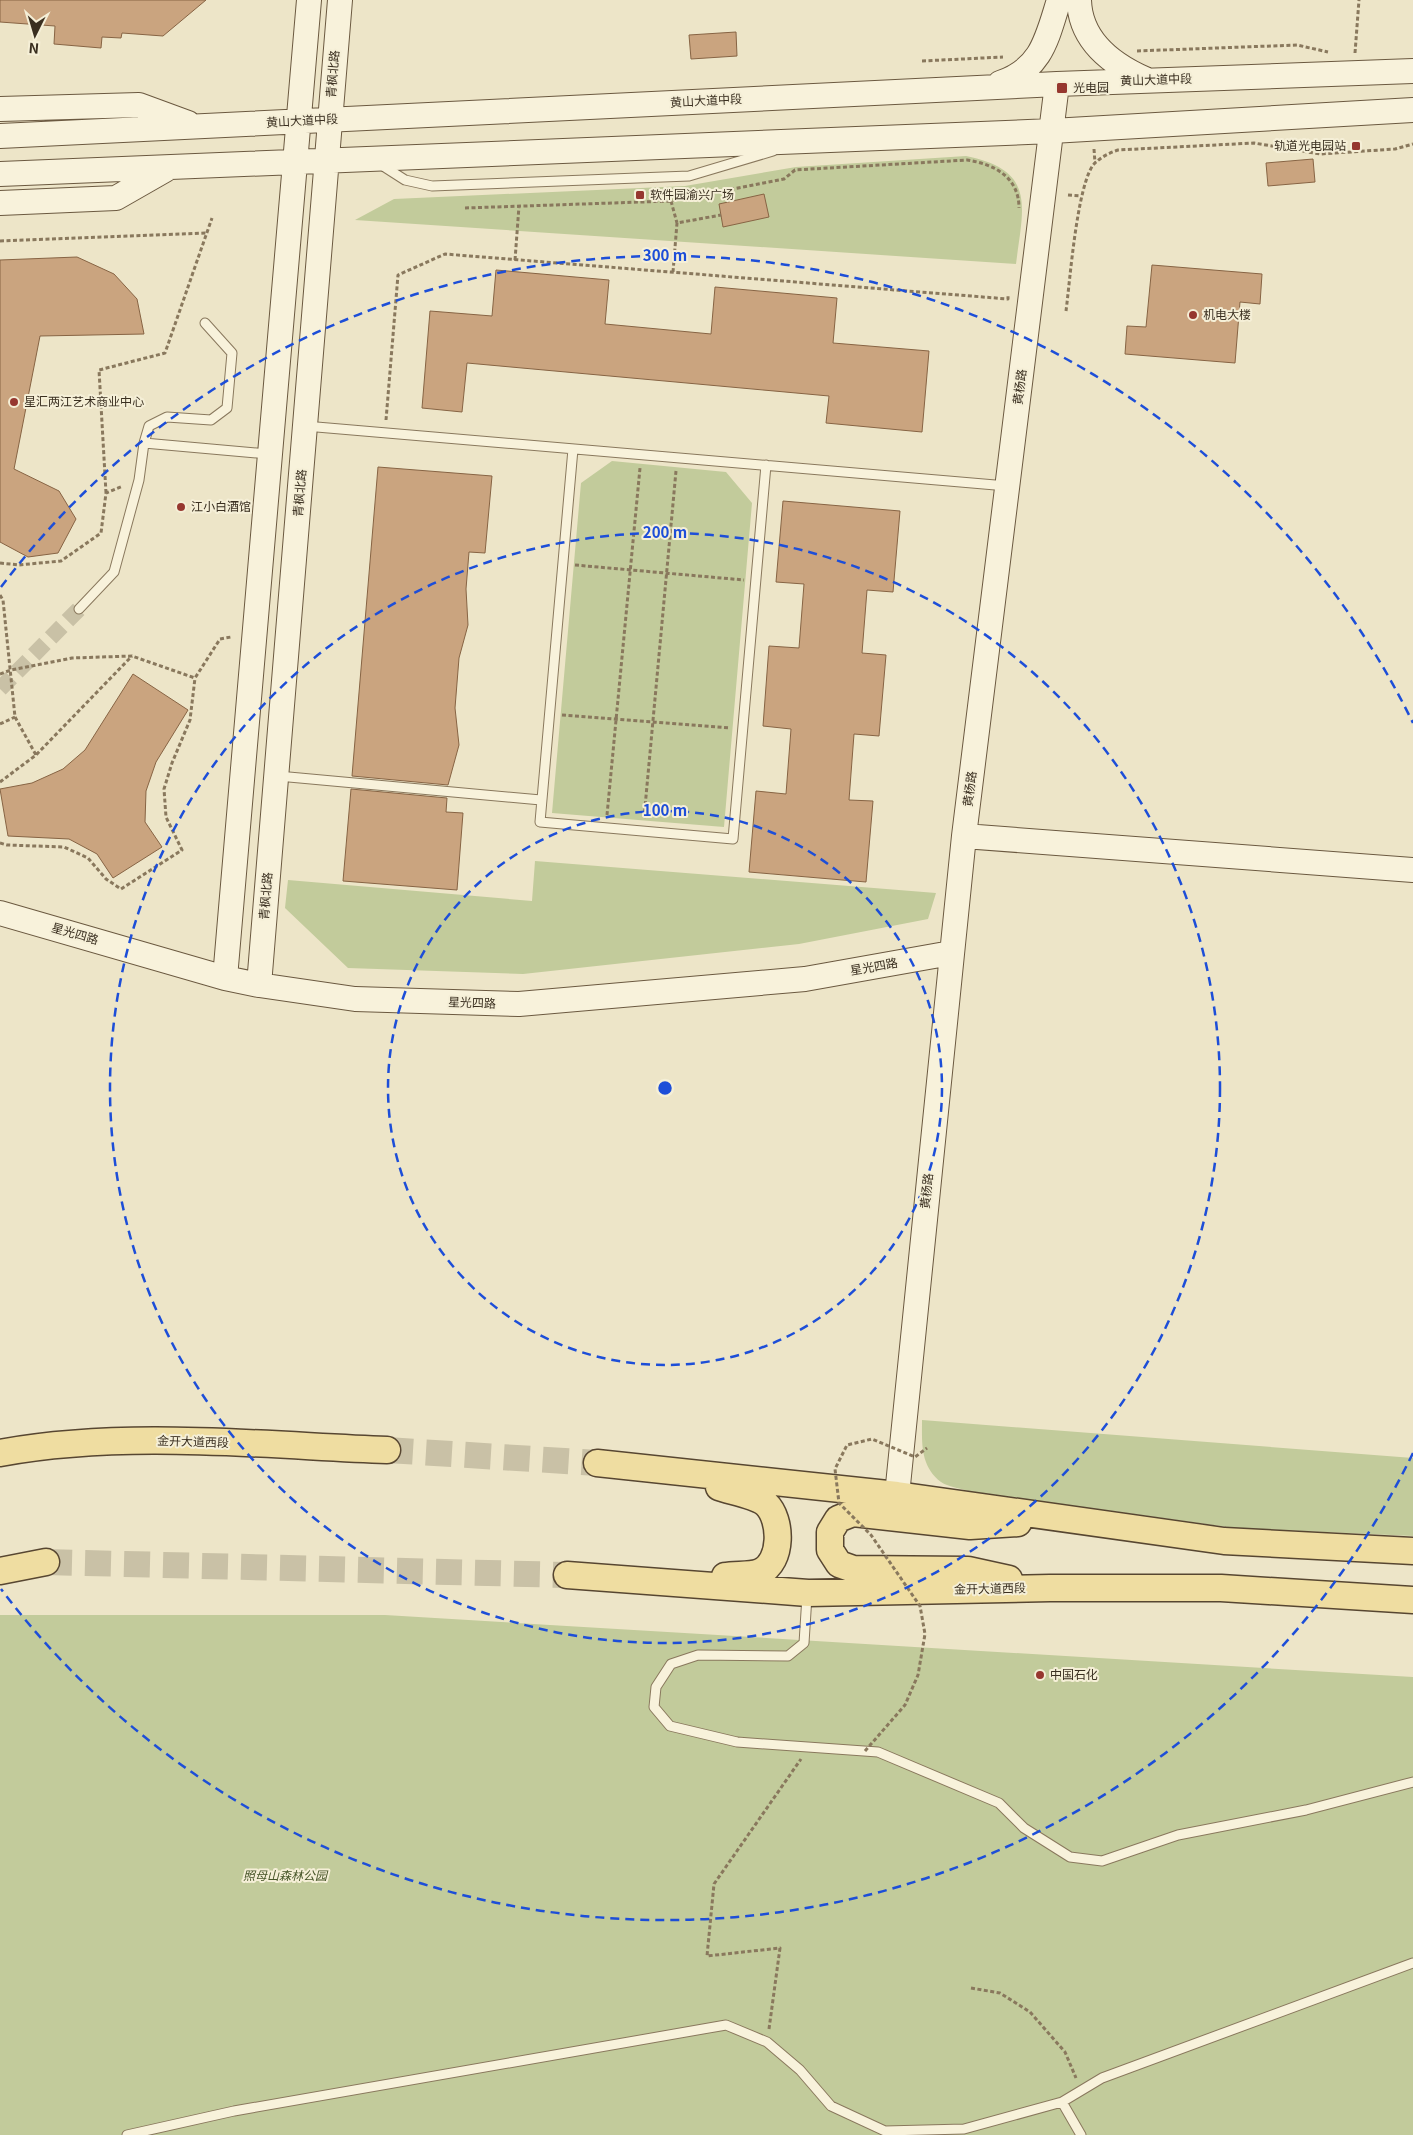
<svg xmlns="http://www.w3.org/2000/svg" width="1413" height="2135" font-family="Georgia,'Noto Sans SC',serif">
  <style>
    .green { fill: #c2cb9b }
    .building { fill: #caa47f; stroke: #876444 }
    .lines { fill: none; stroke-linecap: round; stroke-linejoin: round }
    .street-tunnel { stroke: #c9c1a6; stroke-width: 16; stroke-dasharray: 16 8; stroke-linecap: butt }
    .primary-tunnel { stroke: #c9c1a6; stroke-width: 26; stroke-dasharray: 26 13; stroke-linecap: butt }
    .lane-casing { stroke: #89785d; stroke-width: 11 }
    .secondary-casing { stroke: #6b5940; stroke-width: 26 }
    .primary-casing { stroke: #574631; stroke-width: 29 }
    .path { stroke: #89785d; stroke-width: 3; stroke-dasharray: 4 2.5; stroke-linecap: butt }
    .lane { stroke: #f8f2db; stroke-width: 9 }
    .secondary { stroke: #f8f2db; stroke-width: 24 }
    .primary { stroke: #efdda1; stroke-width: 26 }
    .path-bridge { stroke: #89785d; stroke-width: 3; stroke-dasharray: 4 2.5; stroke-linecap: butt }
    .ring { fill: none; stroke: #1d4ed8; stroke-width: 2.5; stroke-dasharray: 9 6 }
    .poi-dot { fill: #96372f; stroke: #f5efd7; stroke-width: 2 }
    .labels { text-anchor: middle; stroke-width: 4; stroke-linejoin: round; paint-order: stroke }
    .street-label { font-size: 12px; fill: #3a2f20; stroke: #f5efd7 }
    .poi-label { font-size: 12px; fill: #3a2f20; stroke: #f5efd7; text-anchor: start }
    .park-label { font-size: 12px; font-style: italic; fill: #465528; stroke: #f5efd7 }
    .centre { fill: #1d4ed8; stroke: #f5efd7; stroke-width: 2.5 }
    .ring-label { font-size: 15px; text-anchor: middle; font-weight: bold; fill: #1d4ed8; stroke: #f5efd7; stroke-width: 4; stroke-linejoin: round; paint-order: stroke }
  </style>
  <rect width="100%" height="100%" fill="#ede5c8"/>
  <path class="green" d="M966,156C1037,170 1023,207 1016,264L355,220L394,199L685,186L796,167Z
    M612,461L726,472L752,503L724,827L552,813L581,483Z
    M535,861L936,893L928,919L799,944L523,974L348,968L285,908L288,880L532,901Z
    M922,1420L1413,1458V1536L1235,1528L968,1491C960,1488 948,1487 941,1482C920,1466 922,1443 922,1420Z
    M0,1615H385L1413,1677V2135H0Z"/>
  <path class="building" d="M0,0H206L163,36L122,33L121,38L102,37L101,48L54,44L55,26L0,22Z
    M736,32L737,56L691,59L689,35Z
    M1313,159L1315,182L1268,186L1266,163Z
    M764,194L769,217L723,227L719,204Z
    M77,257L114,274L137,299L144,334L40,336L14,469L59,491L76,519L58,553L28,557L0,542V260Z
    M1152,265L1262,274L1260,304L1240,302L1235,363L1125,354L1127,326L1146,327Z
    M496,270L609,280L605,324L711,334L715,287L837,298L833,343L929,351L922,432L826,423L829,396L467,363L462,412L422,408L430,311L492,316Z
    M378,467L492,476L485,553L469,552L466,589L468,625L459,658L455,708L459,745L448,785L352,776Z
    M783,501L900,511L893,592L867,590L862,653L886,655L879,736L854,734L849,800L873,801L866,882L749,872L756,791L786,794L791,729L763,726L769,646L799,648L804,584L776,582Z
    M133,674L188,710L156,762L146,791L145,822L162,847L113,878L97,854L69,839L8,836L0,789L32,783L63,769L85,750Z
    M351,789L447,798L446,812L463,813L457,890L343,881Z"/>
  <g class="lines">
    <path class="street-tunnel" d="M0,689L79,609"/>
    <path class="primary-tunnel" d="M387,1450L597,1463
      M46,1562L567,1575"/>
    <g class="lane-casing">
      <path id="lane" d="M380,164L405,180L432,186L689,176L773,151
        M305,426L1007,486
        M144,443L268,454
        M573,449L540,822L733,839L766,465
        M79,609L114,572L139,480L144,443L149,426L167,417L211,420L227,408L232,353L205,323
        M278,776L541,800
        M807,1596L804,1643L788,1656L698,1655L671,1664L656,1687L654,1707L670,1726L737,1742L878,1752L999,1803L1024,1828L1070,1857L1102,1861L1178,1835L1306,1810L1413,1782
        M1062,2102L1081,2135
        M127,2135L234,2111L726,2025L767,2042L800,2070L831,2106L885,2131L964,2129L1062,2102L1102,2078L1413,1963"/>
    </g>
    <g class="secondary-casing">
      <path id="secondary" d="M1079,0C1080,40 1111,64 1145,79
        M1000,83C1042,69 1047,38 1059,0
        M0,109L139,105L188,123
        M0,136L1057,84L1413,71
        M0,174L1052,131L1413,110
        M0,203L116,198L165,170
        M964,836L1413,870
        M0,913L225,978L259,985L355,999L519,1004L805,979L951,953
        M225,978L309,0
        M259,985L340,0
        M897,1495L964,836L1057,84"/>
    </g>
    <g class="primary-casing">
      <path id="primary" d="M0,1453C125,1430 261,1445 387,1450
        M597,1463L897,1495L1224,1541L1413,1551
        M719,1487C730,1491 758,1496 766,1504C782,1519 783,1562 760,1572C751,1576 735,1574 725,1576
        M0,1571L46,1562
        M567,1575L808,1593L1050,1588H1221L1413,1600
        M1009,1579L968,1570L853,1569L839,1564L830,1550V1532L838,1519L853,1513L970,1526L1018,1523"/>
    </g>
    <path class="path" d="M1137,51L1297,45L1328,52
      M1355,53L1359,0
      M922,61L1003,57
      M1094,149L1095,163
      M1068,195L1081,196
      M671,201L677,223
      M465,208L671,201L784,179L795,170L967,160C994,164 1019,177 1019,208
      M0,241L206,233
      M515,260L519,206
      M673,272L677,223L721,215
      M1066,311C1070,281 1077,184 1094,164C1101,157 1109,153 1118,150L1254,143L1320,154L1395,149L1413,144
      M386,420L398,275L445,254L1008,299V296
      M106,493L99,370L165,353L212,218
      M0,563L19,565L61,561L101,533L106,493L123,486
      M575,565L744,580
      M0,595L3,600L15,717L36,755
      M0,674L11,670L72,658L132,656L195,678L220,639L231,637
      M562,715L730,728
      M0,724L15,717
      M0,782L36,755L132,656
      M607,815L640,468
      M644,818L676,471
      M0,843L7,845L64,847L88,858L106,879L121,889L182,850L166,817L164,789L172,763L190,720L195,678
      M971,1988L1000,1993L1030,2012L1065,2052L1076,2078
      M769,2029L780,1948L707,1956L714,1884L801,1759"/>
    <use href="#lane" class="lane"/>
    <use href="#secondary" class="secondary"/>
    <use href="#primary" class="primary"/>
    <path class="path-bridge" d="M865,1751L905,1705L918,1675L925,1634L920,1606L871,1535L839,1503L835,1469L847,1445L872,1439L915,1457L927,1448"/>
  </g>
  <g class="ring">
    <circle cx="665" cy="1088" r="277"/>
    <circle cx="665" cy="1088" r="555"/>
    <path d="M1413 1453A832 832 0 0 1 1 1589M1 587A832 832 0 0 1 1413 723"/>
  </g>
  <g class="poi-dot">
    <rect x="1056" y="82" width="12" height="12" rx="2.5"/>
    <rect x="1351" y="141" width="10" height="10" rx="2.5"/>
    <rect x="635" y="190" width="10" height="10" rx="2.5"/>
    <circle cx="1193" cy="315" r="5"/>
    <circle cx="14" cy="402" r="5"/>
    <circle cx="181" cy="507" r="5"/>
    <circle cx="1040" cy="1675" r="5"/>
  </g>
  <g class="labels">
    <g class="street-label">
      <text transform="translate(333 74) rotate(-85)" y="4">青枫北路</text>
      <text transform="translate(1156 80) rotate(-2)" y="4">黄山大道中段</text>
      <text transform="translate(706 101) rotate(-3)" y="4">黄山大道中段</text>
      <text transform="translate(302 121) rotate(-3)" y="4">黄山大道中段</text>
      <text transform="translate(1020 387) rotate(-83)" y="4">黄杨路</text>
      <text transform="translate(300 493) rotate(-85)" y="4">青枫北路</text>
      <text transform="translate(970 789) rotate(-83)" y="4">黄杨路</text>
      <text transform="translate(266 896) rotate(-85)" y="4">青枫北路</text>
      <text transform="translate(75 934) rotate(16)" y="4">星光四路</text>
      <text transform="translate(874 967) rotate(-10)" y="4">星光四路</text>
      <text transform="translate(472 1003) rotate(2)" y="4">星光四路</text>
      <text transform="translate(927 1191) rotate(-84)" y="4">黄杨路</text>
      <text transform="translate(193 1442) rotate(2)" y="4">金开大道西段</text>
      <text transform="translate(990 1589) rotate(-1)" y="4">金开大道西段</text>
    </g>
    <g class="poi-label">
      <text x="1073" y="92">光电园</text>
      <text x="1346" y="150" text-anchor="end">轨道光电园站</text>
      <text x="650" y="199">软件园渝兴广场</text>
      <text x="1203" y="319">机电大楼</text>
      <text x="24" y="406">星汇两江艺术商业中心</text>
      <text x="191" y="511">江小白酒馆</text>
      <text x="1050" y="1679">中国石化</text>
    </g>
    <g class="park-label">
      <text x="285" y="1880">照母山森林公园</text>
    </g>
  </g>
  <circle cx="665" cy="1088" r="8" class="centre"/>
  <g class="ring-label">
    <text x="665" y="261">300 m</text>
    <text x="665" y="538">200 m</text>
    <text x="665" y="816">100 m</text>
  </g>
  <g transform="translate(35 35) rotate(185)" stroke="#f5efd7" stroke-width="4" paint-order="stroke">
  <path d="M0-4L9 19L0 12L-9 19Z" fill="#3a2f20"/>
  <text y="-8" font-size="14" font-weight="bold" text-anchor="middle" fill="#3a2f20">N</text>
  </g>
</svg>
